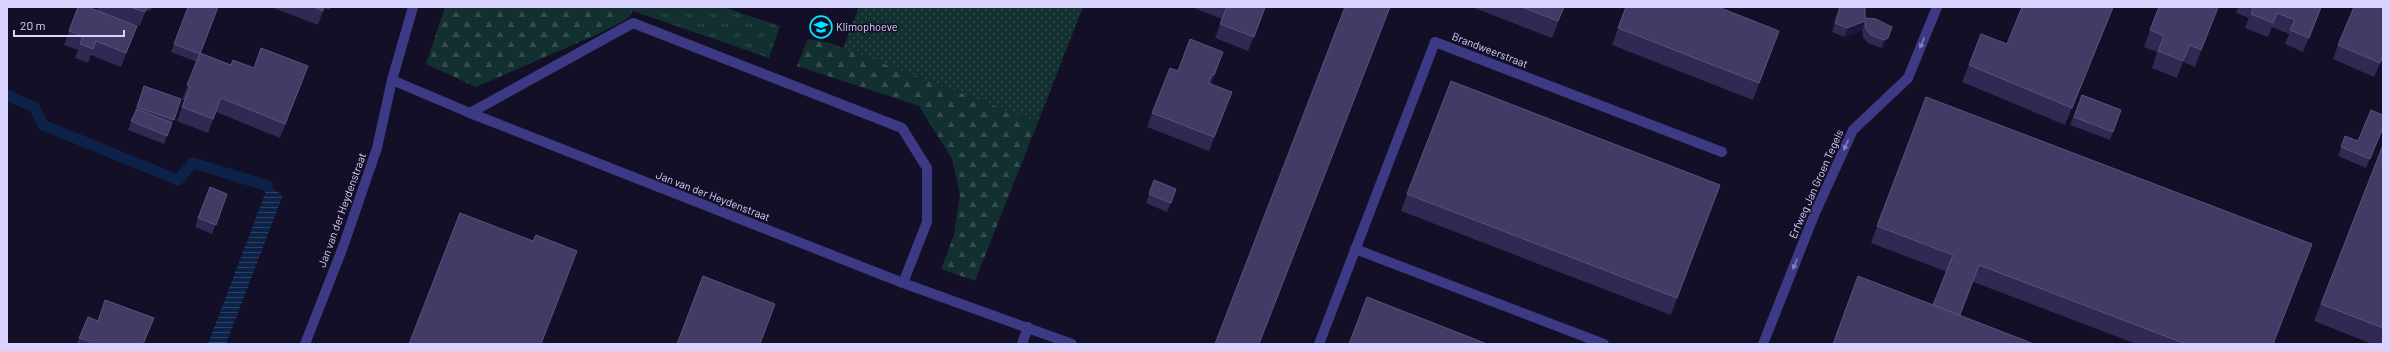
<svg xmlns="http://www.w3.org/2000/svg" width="2390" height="351" font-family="Barlow,sans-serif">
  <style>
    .grass { fill: url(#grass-tufts) }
    .forest { fill: url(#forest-firs) }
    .garden { fill: url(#garden-dots) }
    .water { fill: url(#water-rules) }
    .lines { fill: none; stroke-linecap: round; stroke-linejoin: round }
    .stream { stroke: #0c2248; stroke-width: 11 }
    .service { stroke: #3d3a85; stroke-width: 10 }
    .minor { stroke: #3d3a85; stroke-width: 10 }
    .tertiary { stroke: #3d3a85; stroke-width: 10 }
    .wall { fill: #312854 }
    .shaded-wall { fill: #1d163a }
    .building { fill: #433a66; stroke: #5a527e }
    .oneway { fill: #837fbc }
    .labels { text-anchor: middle; stroke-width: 3; stroke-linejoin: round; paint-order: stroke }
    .poi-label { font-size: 11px; fill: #d9d4ff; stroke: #130f26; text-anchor: start }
    .street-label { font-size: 11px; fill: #d9d4ff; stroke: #130f26 }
  </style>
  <defs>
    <pattern id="grass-tufts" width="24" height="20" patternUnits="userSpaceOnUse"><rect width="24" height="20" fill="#12302f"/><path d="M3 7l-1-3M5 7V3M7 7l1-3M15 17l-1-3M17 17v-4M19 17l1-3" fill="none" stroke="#344d4e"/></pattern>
    <pattern id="forest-firs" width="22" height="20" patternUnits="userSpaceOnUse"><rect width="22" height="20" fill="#12302f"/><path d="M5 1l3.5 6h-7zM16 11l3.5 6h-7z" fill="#344d4e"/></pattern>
    <pattern id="garden-dots" width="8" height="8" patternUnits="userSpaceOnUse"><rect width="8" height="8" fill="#12302f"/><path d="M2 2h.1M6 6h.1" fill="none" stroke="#344d4e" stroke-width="1.8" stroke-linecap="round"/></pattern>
    <pattern id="water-rules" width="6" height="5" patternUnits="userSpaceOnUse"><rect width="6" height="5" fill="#0c2248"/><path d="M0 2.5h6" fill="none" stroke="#2f4163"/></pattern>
  </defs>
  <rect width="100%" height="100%" fill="#130f26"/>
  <path class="grass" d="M636,7H723L780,26L769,58L633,11Z"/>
  <path class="forest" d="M445,7H636L627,19L598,34L476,87L426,64Z
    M808,39L830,43L1038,122L975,281L941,269L954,235L960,194L952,159L919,106L797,66Z"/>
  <path class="garden" d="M859,7H1083L1038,122L843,48Z"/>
  <path class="water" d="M268,186L283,195L226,344H208Z"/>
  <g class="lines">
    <path class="stream" d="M7,95L34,107L43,125L178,180L193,163L268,186"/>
    <path class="service" d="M1435,42L1722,152
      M470,113L633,23L902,128L927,168V222L903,283
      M1355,249L1604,344
      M1763,344L1815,213L1853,130L1908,78L1937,7"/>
    <path class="minor" d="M392,80L470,113L903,283L1072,344
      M1022,344L1028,327
      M1319,344L1435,42"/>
    <path class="tertiary" d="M305,344L343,247L377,148L392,80L413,7"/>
  </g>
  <path class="wall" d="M98,7H152L150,11L146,10L140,26L119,19L137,26L121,67L91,55L88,63L75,58L78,50L64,45L69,31L97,10Z
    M271,7H331L330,10L324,8L318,25Z
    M1192,7H1266L1248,51L1215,38L1222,19Z
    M1472,7H1564L1552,38Z
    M1626,7L1779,31L1753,100L1612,45Z
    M1840,7L1865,18L1892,27L1884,47L1881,48L1868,43L1863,38L1862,30L1844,37L1832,32Z
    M2114,7L2065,125L1962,82L1969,65L2007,44Z
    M2219,7L2195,67L2183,62L2177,78L2152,68L2157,52L2144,47L2150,30Z
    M2238,7H2322L2303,52L2285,44L2289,34L2272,27L2268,37L2245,28L2249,18L2236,13Z
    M174,44L231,65L254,68L303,80L280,138L216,112L208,133L177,121L185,100H182L197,62L171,52Z
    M2338,45L2383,57L2374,77L2333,59Z
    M1218,66L1211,84L1227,106L1209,151L1147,127L1152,113L1178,71Z
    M144,86L181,99L164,144L128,130Z
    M2082,95L2121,110L2110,140L2070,125Z
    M2383,128L2366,168L2338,156L2345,136L2358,141Z
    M2383,145V344H2372L2314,321Z
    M1154,180L1176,189L1167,212L1146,203Z
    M1720,185L1671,315L1401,211L1407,194Z
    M227,194L212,234L195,227L198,218Z
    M1877,226L2274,344H2136L1871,243Z
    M98,321L144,344H77L79,338Z"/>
  <path class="shaded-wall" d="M2113,7H2114L2065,125L2072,108Z
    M2218,7H2219L2195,67L2201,50Z
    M2321,7H2322L2303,52L2309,38Z
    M1865,21L1862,30L1844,37L1847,28Z
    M1779,31L1773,47L1753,100L1759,83Z
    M1888,38L1884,47L1881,48L1884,40Z
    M2190,45L2183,62L2177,78L2183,61Z
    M1223,52L1218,66L1209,89L1214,75Z
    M1232,92L1227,106L1209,151L1214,137Z
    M1720,185L1714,202L1671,315L1677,298Z"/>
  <path class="building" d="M78,7H88L137,26L126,53L96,41L93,49L80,44L83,36L69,31Z
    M130,7H147L145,12Z
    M188,7H218L200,54L174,44Z
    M314,7H324L323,11Z
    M1227,7H1265L1254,37L1220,24Z
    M1345,7H1390L1259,344H1215Z
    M1522,7H1564L1558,21Z
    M1626,7H1718L1779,31L1759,83L1618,28Z
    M1840,7H1865V18L1876,19L1892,27L1888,38L1884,40L1871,35L1866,29L1865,21L1847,28L1835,23Z
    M2022,7H2113L2072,108L1969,65L1981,34L2007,44Z
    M2159,7H2218L2201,50L2190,45L2183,61L2158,51L2164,36L2150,30Z
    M2253,7H2321L2309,38L2290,30L2295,20L2277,13L2273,23L2251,14Z
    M2354,7H2383V55L2380,63L2338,45Z
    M1190,39L1223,52L1214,75L1212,74L1208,83L1232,92L1214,137L1152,113L1170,68L1178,71Z
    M261,48L308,66L285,124L221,98L213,119L182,107L190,86L187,85L200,53L231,65L233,60L254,68Z
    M1451,81L1720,185L1677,298L1407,194Z
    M144,86L181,99L174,120L137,107Z
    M2082,95L2121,110L2113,132L2074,117Z
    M1926,97L2312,244L2273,344H2186L1979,265L1960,315L1933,305L1953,255L1877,226Z
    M137,109L172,123L167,136L131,121Z
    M2371,110L2383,115V127L2370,159L2341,147L2345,136L2358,141Z
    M2383,145V328L2321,304Z
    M1154,180L1176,189L1171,203L1149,194Z
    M210,187L227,194L216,225L198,218Z
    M460,213L533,241L536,235L577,251L541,344H409Z
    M703,276L775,304L760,344H677Z
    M1858,276L2034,344H1833Z
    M1367,297L1487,344H1349Z
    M105,300L154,318L143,344H89L90,341L79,338L88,317L98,321Z"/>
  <defs><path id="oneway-solid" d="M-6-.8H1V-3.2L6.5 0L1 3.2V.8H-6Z"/></defs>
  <g class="oneway">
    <use href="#oneway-solid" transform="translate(1922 43) rotate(112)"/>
    <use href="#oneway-solid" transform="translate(1846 145) rotate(114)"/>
    <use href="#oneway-solid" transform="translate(1795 264) rotate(112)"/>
  </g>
  <defs>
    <g id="school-ring" transform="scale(1.15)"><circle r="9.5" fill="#130f26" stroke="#00e5ff" stroke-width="1.5"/><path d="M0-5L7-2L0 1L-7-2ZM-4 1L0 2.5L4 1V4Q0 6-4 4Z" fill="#00e5ff"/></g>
  </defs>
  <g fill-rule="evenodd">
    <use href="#school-ring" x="821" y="27"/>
  </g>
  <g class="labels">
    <g class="poi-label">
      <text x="836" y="31">Klimophoeve</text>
    </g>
    <g class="street-label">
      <text transform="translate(1490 50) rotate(21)" y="4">Brandweerstraat</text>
      <text transform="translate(1816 184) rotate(-66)" y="4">Erfweg Jan Groen Tegels</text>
      <text transform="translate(713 196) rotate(21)" y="4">Jan van der Heydenstraat</text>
      <text transform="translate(342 210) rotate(-70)" y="4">Jan van der Heydenstraat</text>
    </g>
  </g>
  <rect width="2390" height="351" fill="none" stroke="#d9d4ff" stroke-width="16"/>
  <path d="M14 30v6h110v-6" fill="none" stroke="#d9d4ff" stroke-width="2"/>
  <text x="20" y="30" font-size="12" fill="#d9d4ff" stroke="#130f26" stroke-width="3" paint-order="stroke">20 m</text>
</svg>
